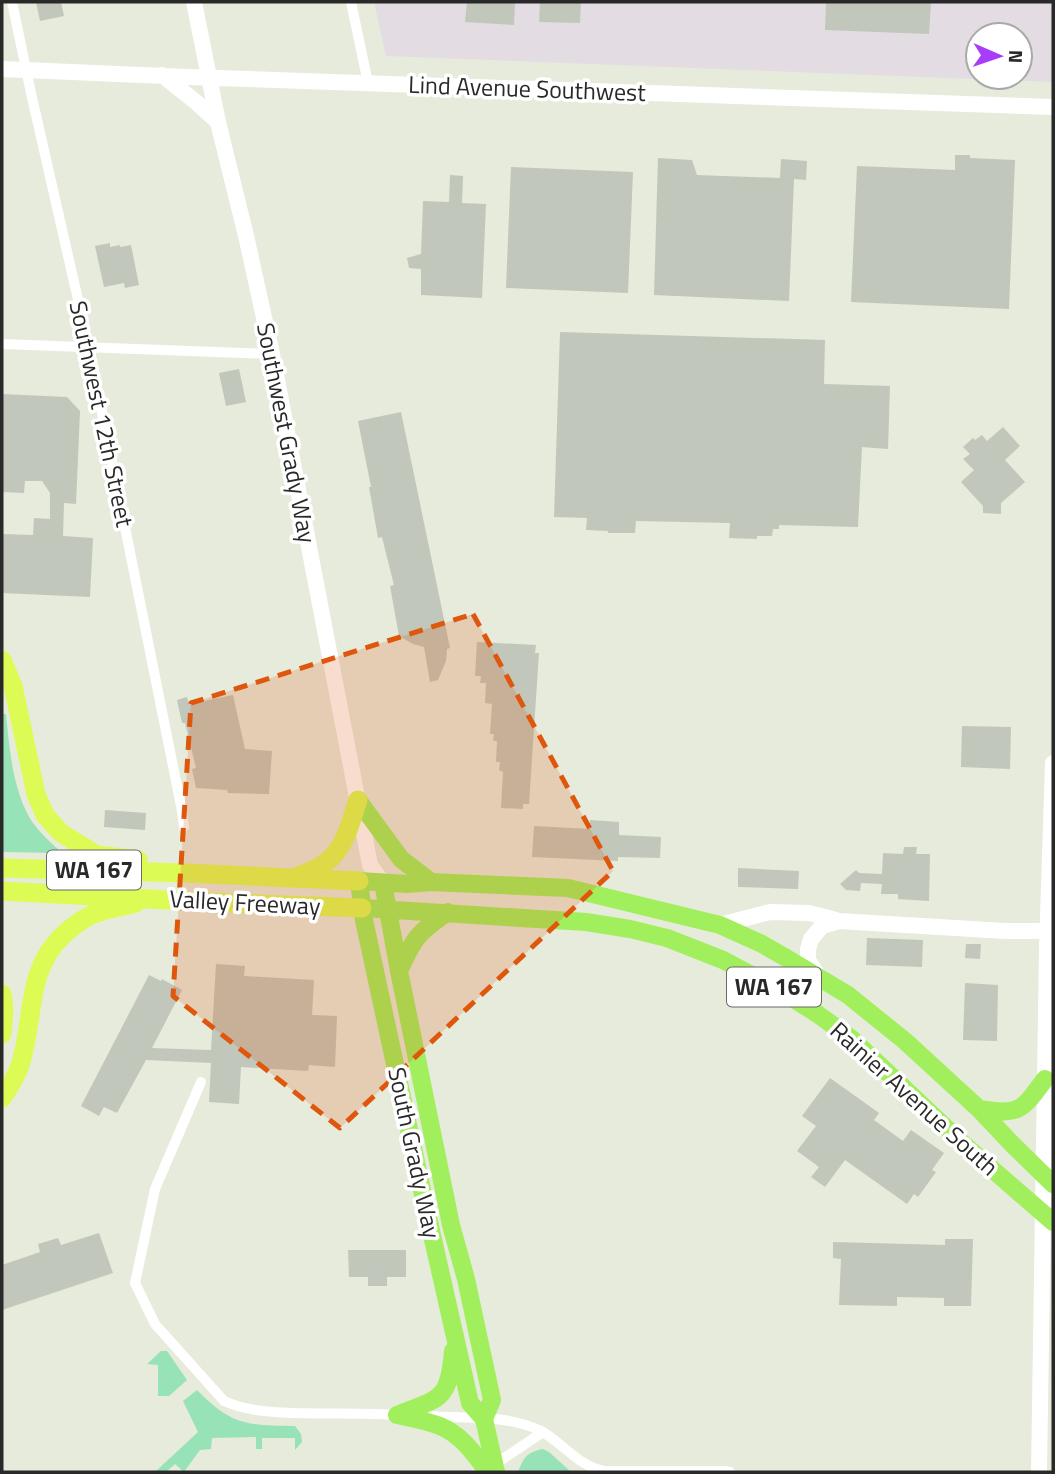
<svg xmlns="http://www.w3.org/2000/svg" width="1055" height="1474" font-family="'Titillium Web',sans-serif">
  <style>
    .industrial { fill: #e4dce3; fill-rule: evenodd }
    .green { fill: #98e2b7 }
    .building { fill: #c2c7bb }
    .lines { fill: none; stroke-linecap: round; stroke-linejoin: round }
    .street { stroke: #fff; stroke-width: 10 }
    .secondary { stroke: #fff; stroke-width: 16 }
    .primary { stroke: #a2ef5d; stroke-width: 18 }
    .highway { stroke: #dcfc55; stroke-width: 19 }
    .marked { fill: #de570d; fill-opacity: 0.2; stroke: #de570d; stroke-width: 5; stroke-dasharray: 14 9; stroke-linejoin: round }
    .labels { text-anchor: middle; stroke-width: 7; stroke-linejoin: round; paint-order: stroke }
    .shield { fill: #fff; stroke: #696969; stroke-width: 2 }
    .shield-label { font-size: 23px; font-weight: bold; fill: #292929 }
    .street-label { font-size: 24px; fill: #292929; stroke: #fff }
  </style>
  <rect width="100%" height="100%" fill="#e6ebdb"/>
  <path class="industrial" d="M374,2H1053V82L386,56ZM978,35H1020V77H978Z"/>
  <path class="green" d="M2,714H6C9,745 12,781 26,811C33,827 48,840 61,852L60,853L2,852Z
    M161,1351H167L187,1380L169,1396H158V1365L147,1364Z
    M197,1390C232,1426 247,1425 295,1426L301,1434L302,1442L295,1450V1438H262V1449H256V1437L212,1438L211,1449L200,1450L184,1472L175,1464L166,1472H155L198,1432L183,1401Z
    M543,1449L549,1452L571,1472H518C524,1457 527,1452 543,1449Z"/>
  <path class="building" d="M36,2H61L64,16L40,21Z
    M467,2H515L514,25L465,22Z
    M540,2H581L580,23L539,22Z
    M826,2H931L929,34L825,30Z
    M955,155H970V158L1015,160L1009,309L851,302L857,166L955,170Z
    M658,158L692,160L697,175L780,178L781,159L807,161L806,180L794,179L789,301L654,295Z
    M511,167L633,172L628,293L506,288Z
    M450,175L463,176L462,203L486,204L482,298L421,295V269L409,268L407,258L421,254L423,201L449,202Z
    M110,243V247L120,245V247L131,245L139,285L125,288L124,283L104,287L95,246Z
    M560,332L825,340L824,384L890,386L888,449L862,447L858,527L779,525V529H773L772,536H757V539L729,538L730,523L636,521L635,533H608V531L586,530L587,518L554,517Z
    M239,369L246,402L226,406L219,373Z
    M2,394L67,397L80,411L76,504L64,503L63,536L93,538L90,597L2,593V534L33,535L34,518L50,519V493L42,481H25L24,493L2,492Z
    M401,412L450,648L447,649L446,661L438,680L430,682L424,647L413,644L399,636L390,586L394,585L382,537L378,538L369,487H371L358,421Z
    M1003,427L1020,446L1005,460L1025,482L1001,503V514L983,513V506L961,482L974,470L963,459L970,454L963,447L973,438L975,440L982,435L987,441Z
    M477,642L536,645L535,653H539L529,804H523V809L501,808L503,772L499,770L500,762H496L497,741H493L494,734H490L492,704L485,703L486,683H480L481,676H475Z
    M233,695L245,749L272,751L269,794L228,793L227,790L196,788L192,769L196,768L185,723H182L177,700L187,697L189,704Z
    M962,726L1011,727L1010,769L961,767Z
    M105,810L146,813L145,830L104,827Z
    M590,820L619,822V835L661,837L660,858L618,857V861L532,857L534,826L590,829Z
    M904,847H917L916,854H930L929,901L898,899V894H881L882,884L861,883L860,891L846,890L840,884L856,870L859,873L882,874L883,853L903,854Z
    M738,868L799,871L798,889L738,887Z
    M867,938L923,940L922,967L866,965Z
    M966,944H981L980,959L965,958Z
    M216,964L245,966L244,976L314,980L312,1015L337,1016L335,1067L309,1065L308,1071L241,1067L239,1104L209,1102L211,1063L146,1060L117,1113L104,1107L99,1116L81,1106L149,975L161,981L162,979L182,990L152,1048L211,1050Z
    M965,983L998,985L997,1041L963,1040Z
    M830,1078L879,1113L874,1120L903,1141L911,1130L944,1153L932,1170L936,1172L918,1197L914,1194L907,1204L845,1160L825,1187L811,1177L819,1167L797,1151L816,1126L802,1116Z
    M99,1233L113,1273L2,1310V1265L40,1252L38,1244L58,1238L61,1245Z
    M945,1239H973L971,1306H944V1298L897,1297V1306L839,1305L841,1259L833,1258V1242L945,1245Z
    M348,1250H406V1277H387V1286H368V1277H349Z"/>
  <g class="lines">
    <path class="street" d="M12,2L31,93L89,348L182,811L184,827
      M351,2L368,83
      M2,344L272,354
      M201,1082L155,1189L135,1283L155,1324L224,1401C246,1411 270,1412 293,1413C330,1414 366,1413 402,1415
      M429,1416C466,1419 507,1414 541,1431C563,1443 578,1466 604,1471H726L730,1472
      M494,1465L543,1432"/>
    <path class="secondary" d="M194,2L218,122L247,240L272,354L370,865L383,883
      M2,69L188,77L1053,107
      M162,75L196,102L218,122
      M720,925L770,912L809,913L836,920
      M819,977L808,960V949L811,939L822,926L839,921L1005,931H1053
      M1039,1472L1047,947L1053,763"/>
    <path class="primary" d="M358,800L401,859L431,882
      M383,883L399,971L451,1225L466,1279L492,1400L484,1419
      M362,908L586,922L630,929L667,938L723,960L776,988L816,1013L852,1039L961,1142L1053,1222
      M399,971C414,938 417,933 448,912
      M979,1109C1019,1115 1021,1112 1045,1079
      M397,1415C440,1398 449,1401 453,1351
      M397,1415C411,1418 427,1421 440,1426C462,1435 475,1455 488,1472
      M496,1472L484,1419L470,1403L427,1213L364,920L359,881L407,884L431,882L568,888L720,925L762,944L788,959L848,995L864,1008L905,1041L979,1109L1013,1145L1053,1184"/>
    <path class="highway" d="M2,660L13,686L36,794L45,815L61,833L97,855L138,860
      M2,868L186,873L359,881
      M300,875C341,863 346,837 358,800
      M2,891L204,902L362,908
      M2,994L4,1009L2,1034
      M2,1098C9,1088 16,1077 20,1065C35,1020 25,971 63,935C72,927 83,918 94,914C107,908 123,907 136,903"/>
  </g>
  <path class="marked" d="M473,614L613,871L340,1128L173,996L191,703Z"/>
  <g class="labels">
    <g class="shield">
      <rect x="47" y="850.5" width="94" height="39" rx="5"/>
      <rect x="727" y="967.5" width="94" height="39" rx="5"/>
    </g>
    <g class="shield-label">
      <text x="94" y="878">WA 167</text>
      <text x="774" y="995">WA 167</text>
    </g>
    <g class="street-label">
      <text transform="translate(527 89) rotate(2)" y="8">Lind Avenue Southwest</text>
      <text transform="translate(101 414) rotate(78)" y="8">Southwest 12th Street</text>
      <text transform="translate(286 433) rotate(79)" y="8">Southwest Grady Way</text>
      <text transform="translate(245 903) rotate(3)" y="8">Valley Freeway</text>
      <text transform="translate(914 1099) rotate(42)" y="8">Rainier Avenue South</text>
      <text transform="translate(414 1153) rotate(78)" y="8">South Grady Way</text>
    </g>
  </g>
  <rect width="1055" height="1474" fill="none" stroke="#292929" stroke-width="7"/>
  <g transform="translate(999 56) rotate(92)"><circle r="33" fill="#ffffff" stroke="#a9a9a9" stroke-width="2"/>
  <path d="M0-5L12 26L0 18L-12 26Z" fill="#a83cf8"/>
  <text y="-10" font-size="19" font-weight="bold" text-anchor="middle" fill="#292929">N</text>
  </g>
</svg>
